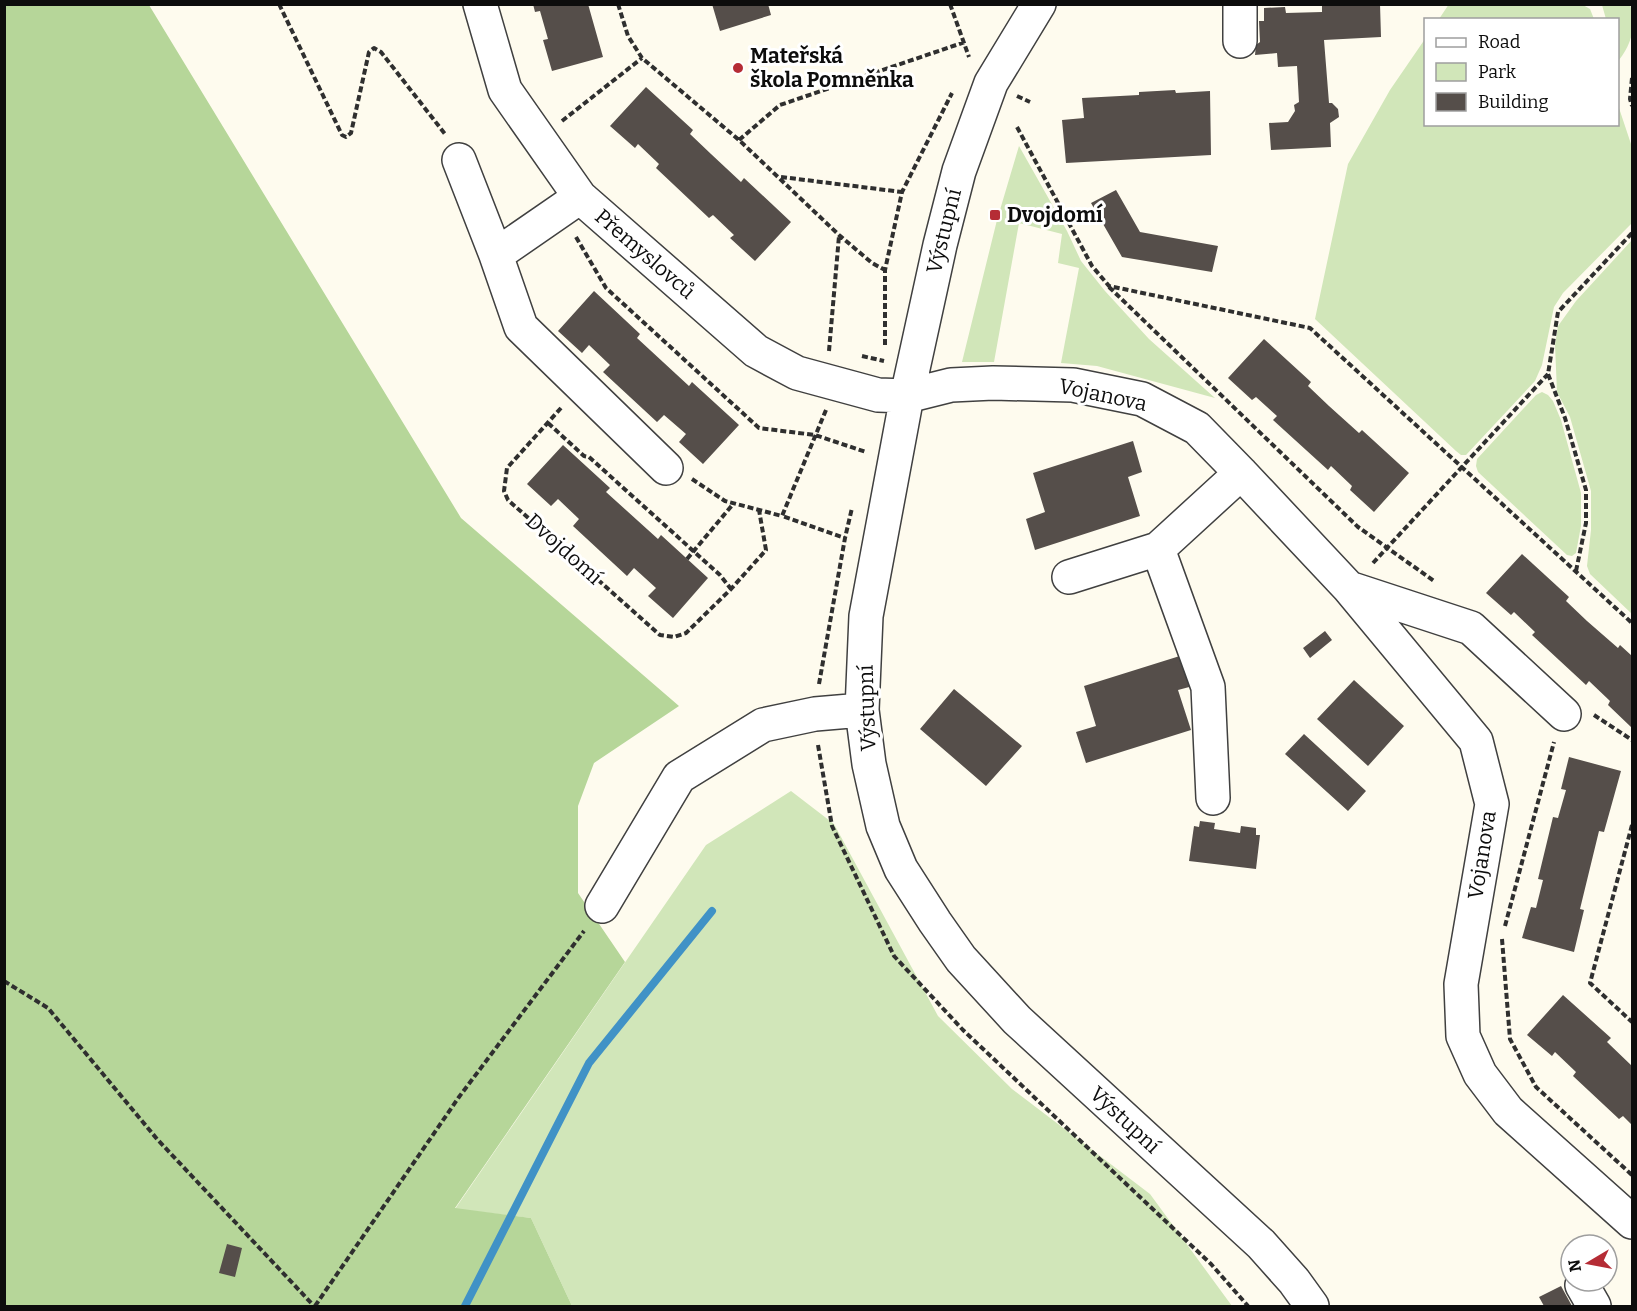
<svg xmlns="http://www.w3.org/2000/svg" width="1637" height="1311" font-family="Bitter,serif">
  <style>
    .green { fill: #d1e6b9 }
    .forest { fill: #b6d699 }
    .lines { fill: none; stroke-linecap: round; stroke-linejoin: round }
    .stream { stroke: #4092c6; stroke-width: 8 }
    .building { fill: #554e4a }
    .minor-casing { stroke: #404040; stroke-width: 36 }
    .path { stroke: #2f2f2f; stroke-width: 4; stroke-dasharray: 6 3; stroke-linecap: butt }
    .minor { stroke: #fff; stroke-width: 33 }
    .poi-dot { fill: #b52c35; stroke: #fff; stroke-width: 2 }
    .labels { text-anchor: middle; stroke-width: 6; stroke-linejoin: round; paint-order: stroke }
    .poi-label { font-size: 21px; font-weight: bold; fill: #0d0d0d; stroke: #fff; text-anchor: start }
    .street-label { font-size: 21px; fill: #0d0d0d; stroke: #fff }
  </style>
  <rect width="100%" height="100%" fill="#fefbee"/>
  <path class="green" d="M1449,4L1583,5L1590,9L1594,19H1439Z
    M1602,5H1630C1637,25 1632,43 1619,60L1618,20L1606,19Z
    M1425,39L1426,124H1618V105L1632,147V223L1563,293L1554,307L1542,365L1535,381L1466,455H1461L1456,451L1315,319L1348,164L1390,90Z
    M1019,146L1067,231L1081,261L1105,291L1149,339L1215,398L1097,366L1061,363L1079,268L1058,263L1062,234L1019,223L994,362H962L997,220Z
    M1632,240V614L1590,574L1587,566L1591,530V491L1570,417L1557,392L1555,345L1558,326L1576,301Z
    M1542,392L1548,395L1553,401L1561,420L1581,493V526L1576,553L1572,556L1567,555L1478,472L1476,466L1477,459L1536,395Z
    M791,791L834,824L938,1016L1012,1089L1150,1194L1232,1306H572L531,1218L455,1209L706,845Z"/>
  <path class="forest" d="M5,5H149L461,518L679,706L594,763L578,806V893L625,962L455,1208L531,1218L572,1306H5Z"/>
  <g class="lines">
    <path class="stream" d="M465,1306L589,1063L712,911"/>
  </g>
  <path class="building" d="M533,4H588L603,57L552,71L543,40L548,39L540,11L535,12Z
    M712,4H768L771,15L720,31Z
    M1322,4H1380L1381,37L1324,40L1329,103H1332L1338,109L1339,117L1330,123L1331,147L1271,150L1269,123L1288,122L1295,111L1294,105L1299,102L1297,66L1278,67L1277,53L1255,55L1256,45L1260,42L1259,21H1264V8L1285,7L1286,13L1322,12Z
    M646,87L693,130L690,134L711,154L741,182L744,178L791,222L755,261L730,238L734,235L713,215L709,218L656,168L659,164L638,144L635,148L610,126Z
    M1175,90L1176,93L1210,91L1211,155L1066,163L1062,120L1084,118L1082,98L1139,95V92Z
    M1116,190L1140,232L1218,246L1212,272L1122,257L1091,203Z
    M594,291L640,334L637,338L689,386L692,382L739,425L703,464L679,442L686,434L664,415L657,422L603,372L610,365L589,345L582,353L558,331Z
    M1264,339L1311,382L1308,386L1329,406L1359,433L1362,430L1409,473L1374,512L1350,490L1352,486L1331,466L1328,470L1273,420L1277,416L1256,397L1252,400L1228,378Z
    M1133,441L1142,472L1128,477L1140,516L1035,550L1026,519L1045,512L1033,473Z
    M563,445L610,488L606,492L658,539L661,535L708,578L673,618L648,596L656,588L634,568L627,576L573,526L579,519L558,499L551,506L527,484Z
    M1522,554L1569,597L1566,601L1587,621L1618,648L1620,645L1632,656L1631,727L1608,705L1610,701L1589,681L1586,685L1532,635L1535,632L1514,612L1511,615L1486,593Z
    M1325,631L1332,640L1310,658L1303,648Z
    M1183,655L1193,686L1178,690L1191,730L1086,763L1076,732L1096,726L1084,686Z
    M1354,680L1404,726L1368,766L1317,719Z
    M954,689L1022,746L986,786L920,729Z
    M1304,734L1366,791L1348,811L1285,754Z
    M1569,757L1621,771L1604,832L1599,831L1580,909L1584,910L1574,952L1522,938L1531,907L1536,908L1543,880L1538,879L1553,817L1558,818L1566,790L1561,789Z
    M1200,821L1215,823L1214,829L1240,833L1241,826L1256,828V835H1260L1256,869L1189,861L1194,826L1199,827Z
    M1563,995L1611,1038L1607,1042L1632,1066V1125L1623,1116L1619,1119L1573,1076L1576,1072L1555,1052L1552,1056L1527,1035Z
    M227,1244L242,1248L235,1277L219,1273Z
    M1561,1286L1572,1306H1544L1539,1297Z"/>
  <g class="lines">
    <g class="minor-casing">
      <path id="minor" d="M480,4L505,90L580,197L756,351L797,373L878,395L907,396L951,385L993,383L1073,385L1142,399L1197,428L1241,473L1349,588L1476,741L1492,804L1461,984L1463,1036L1480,1074L1508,1111L1632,1222
        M1039,4L991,83L959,171L940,245L907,396L866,616L862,710L869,764L883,826L901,869L935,922L961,959L1017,1020L1261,1244L1294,1281L1312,1306
        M1240,4V41
        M459,160L496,255
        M580,197L496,255L521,327L666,468
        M1069,577L1158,549
        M1349,588L1471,628L1564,714
        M1213,798L1208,687L1158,549L1241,473
        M602,906L679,777L763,725L815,714L862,710
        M1582,1285L1594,1306"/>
    </g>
    <path class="path" d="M279,4L342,135L346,137L351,133L369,52L374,48L381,52L445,134
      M618,4L628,36L642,58L739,140L839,235L872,263L885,270
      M950,4L969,57
      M1632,78L1630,99L1632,106
      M1017,96L1030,102
      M562,121L642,58
      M1017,127L1092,266L1109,286L1310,328L1632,623
      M739,140L780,105L965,42
      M781,177L902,192
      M576,237L606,288L759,428L815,435L866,452
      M1109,287L1358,527L1434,581
      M885,345V270L902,192L952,93
      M829,351L839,236
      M862,356L884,361
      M561,408L507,468L504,491L508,500L660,635L674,637L686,633L731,589L766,550L759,510
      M826,410L782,516L845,538
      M548,423L584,456L589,457L720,575L731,589
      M692,479L725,501L782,516
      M687,559L734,503
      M1373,563L1548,374
      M1576,571L1586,523V490L1565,418L1548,374L1558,312L1632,233
      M819,684L845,538L852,508
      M1594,715L1632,740
      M818,745L832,826L894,956L963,1030L1211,1264L1248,1306
      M1632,825L1590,983L1632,1022
      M1505,926L1554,742
      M1502,939L1510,1039L1536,1087L1632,1175
      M4,981L48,1008L157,1139L314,1306
      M315,1306L459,1097L584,931"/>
    <use href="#minor" class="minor"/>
  </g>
  <g class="poi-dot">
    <circle cx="738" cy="68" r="6"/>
    <rect x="989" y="209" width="12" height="12" rx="3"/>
  </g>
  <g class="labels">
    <g class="poi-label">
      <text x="750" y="63">Mateřská<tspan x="750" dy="24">škola Pomněnka</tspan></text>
      <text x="1007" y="222">Dvojdomí</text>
    </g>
    <g class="street-label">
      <text transform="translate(944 231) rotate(-76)" y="7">Výstupní</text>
      <text transform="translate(645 254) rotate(41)" y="7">Přemyslovců</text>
      <text transform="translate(1103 395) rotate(12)" y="7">Vojanova</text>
      <text transform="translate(564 549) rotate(42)" y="7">Dvojdomí</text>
      <text transform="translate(867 708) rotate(-92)" y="7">Výstupní</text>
      <text transform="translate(1482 855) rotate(-81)" y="7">Vojanova</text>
      <text transform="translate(1125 1120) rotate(43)" y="7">Výstupní</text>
    </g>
  </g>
  <rect width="1637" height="1311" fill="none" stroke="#0d0d0d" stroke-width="12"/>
  <rect x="1424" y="18" width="195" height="108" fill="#ffffff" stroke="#9e9e9e" stroke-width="1.5"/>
  <rect x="1436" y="38" width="30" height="9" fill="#ffffff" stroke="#9e9e9e" stroke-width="1.5"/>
  <text x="1478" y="48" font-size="18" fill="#0d0d0d">Road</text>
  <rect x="1436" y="63" width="30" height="18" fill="#d1e6b9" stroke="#9e9e9e" stroke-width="1.5"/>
  <text x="1478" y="78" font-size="18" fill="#0d0d0d">Park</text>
  <rect x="1436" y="93" width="30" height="18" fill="#554e4a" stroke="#9e9e9e" stroke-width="1.5"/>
  <text x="1478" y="108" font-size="18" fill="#0d0d0d">Building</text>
  <g transform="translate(1589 1263) rotate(260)"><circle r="28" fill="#ffffff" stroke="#9e9e9e" stroke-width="1.5"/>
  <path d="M0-4.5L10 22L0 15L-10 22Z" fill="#b52c35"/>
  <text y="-9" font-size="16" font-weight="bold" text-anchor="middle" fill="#0d0d0d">N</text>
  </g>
</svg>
